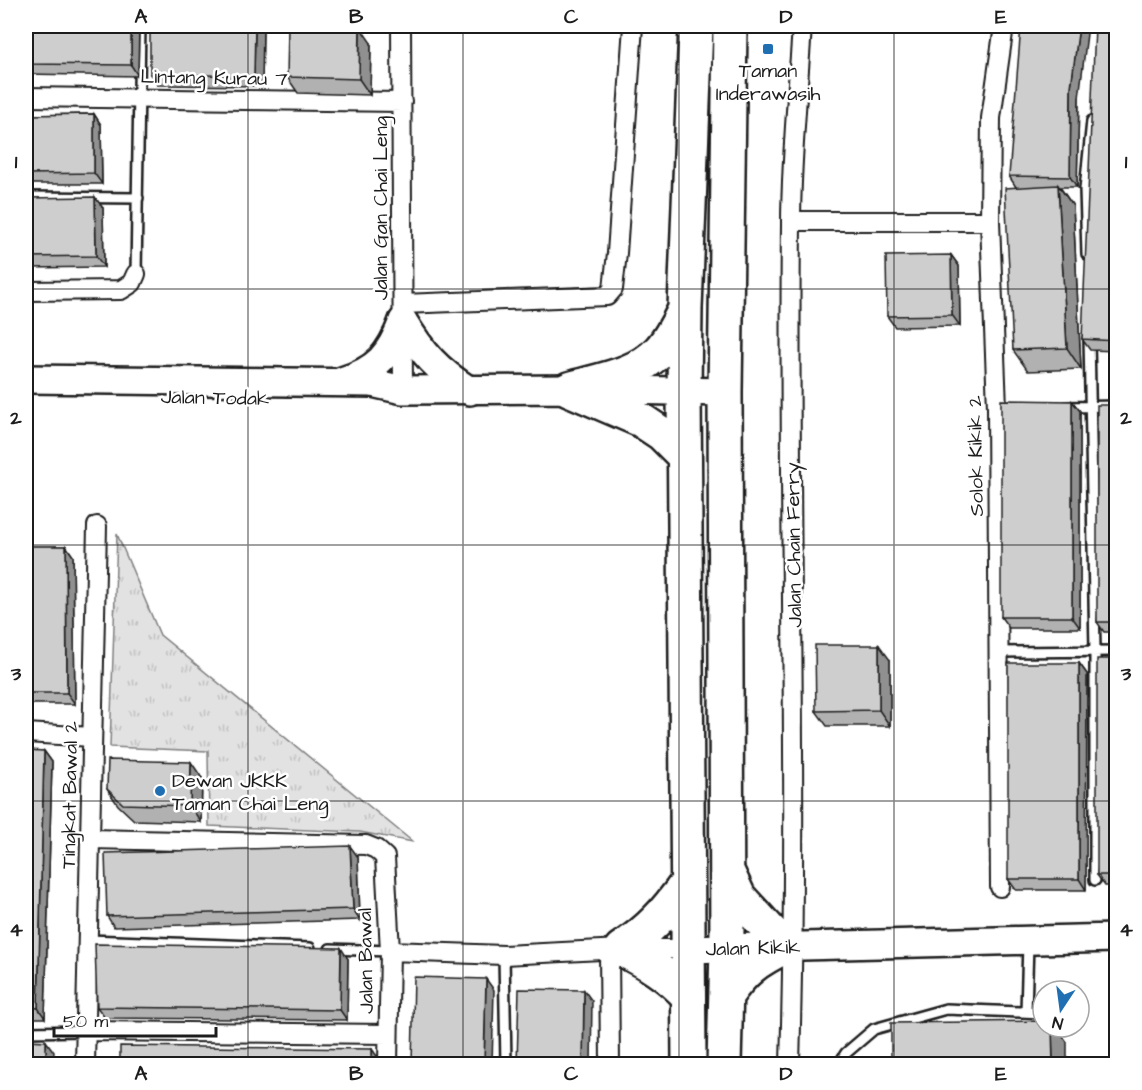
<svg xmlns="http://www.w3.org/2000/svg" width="1142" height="1090" font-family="'Architects Daughter',sans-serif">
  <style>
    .grass { fill: url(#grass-tufts); stroke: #7f7f7f; stroke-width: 1.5 }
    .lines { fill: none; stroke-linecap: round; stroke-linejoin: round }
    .lane-casing { stroke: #1c1c1c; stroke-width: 14 }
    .street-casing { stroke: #1c1c1c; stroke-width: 22 }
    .secondary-casing { stroke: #1c1c1c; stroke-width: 32 }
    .highway-casing { stroke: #1c1c1c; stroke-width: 38 }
    .lane { stroke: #fff; stroke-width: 9 }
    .street { stroke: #fff; stroke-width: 18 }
    .secondary { stroke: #fff; stroke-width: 27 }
    .highway { stroke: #fff; stroke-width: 33 }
    .wall { fill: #b1b1b1; stroke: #1c1c1c; stroke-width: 1.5 }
    .shaded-wall { fill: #909090; stroke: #1c1c1c; stroke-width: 1.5 }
    .building { fill: #cecece; stroke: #1c1c1c; stroke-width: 1.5 }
    .grid { fill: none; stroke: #1c1c1c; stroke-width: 1.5; stroke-opacity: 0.55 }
    .poi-dot { fill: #1f6fb2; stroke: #fff; stroke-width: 2 }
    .labels { text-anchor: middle; stroke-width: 5; stroke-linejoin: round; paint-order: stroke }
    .poi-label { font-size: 20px; fill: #1c1c1c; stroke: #fff }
    .street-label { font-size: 20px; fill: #1c1c1c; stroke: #fff }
    .neatline { fill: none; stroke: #1c1c1c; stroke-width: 2 }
    .grid-label { font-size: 20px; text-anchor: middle; font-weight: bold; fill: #1c1c1c }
  </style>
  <defs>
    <pattern id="grass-tufts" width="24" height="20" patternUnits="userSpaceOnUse" patternTransform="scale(1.5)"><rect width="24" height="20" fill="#e2e2e2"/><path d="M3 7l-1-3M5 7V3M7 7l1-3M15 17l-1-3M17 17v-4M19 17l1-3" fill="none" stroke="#c1c1c1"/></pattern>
  </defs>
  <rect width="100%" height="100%" fill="#fff"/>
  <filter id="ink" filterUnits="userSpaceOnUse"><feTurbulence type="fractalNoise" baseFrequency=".0167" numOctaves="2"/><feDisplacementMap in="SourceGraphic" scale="12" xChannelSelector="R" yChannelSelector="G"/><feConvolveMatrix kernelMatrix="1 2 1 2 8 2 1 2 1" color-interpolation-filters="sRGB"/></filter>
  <g filter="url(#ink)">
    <path class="grass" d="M117,534L160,635L413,842L360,832L209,826L208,751L110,747Z"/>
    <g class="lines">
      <g class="lane-casing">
        <path id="lane" d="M26,197L138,198
          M1087,254L1085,189L1092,121
          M136,274L140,26
          M1089,337L1095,651V880
          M1066,407L1116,406
          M999,652L1116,651
          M88,940L310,948
          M330,949L390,951
          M504,955L506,1064
          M1026,1012L1028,943
          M26,1032L86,1031
          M839,1064L846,1053L874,1029L946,1009L1043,1013"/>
      </g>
      <g class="street-casing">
        <path id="street" d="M401,26L403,390
          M26,97L402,102
          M791,221H990
          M26,291L121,290L132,283L136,274
          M403,304L607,296L613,289L617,253L633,26
          M26,733L92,737
          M90,839L366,845L376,849L385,857L390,951L388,1064
          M1000,887L997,408L990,221L991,118L1004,26
          M609,950L610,1064
          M390,951L504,955L621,949H687
          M86,1031L388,1034
          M85,1064L97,526
          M790,1064C798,784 788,504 791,224C791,158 798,91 802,26"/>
      </g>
      <g class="secondary-casing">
        <g id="secondary">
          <path d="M403,321C423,354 437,370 470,391"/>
          <path d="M26,379L372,383L403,390L569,389L725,392"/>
          <path d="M342,381C377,370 390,355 403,321"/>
          <path id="s1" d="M687,949L1116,938"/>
        </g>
      </g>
      <g class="highway-casing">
        <path id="highway" d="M569,389C599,380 638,375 660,350C671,338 678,323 685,309
          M569,389L641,420L662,434L684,456
          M686,884C666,912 650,930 621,949C647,962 669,975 688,996
          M726,996C744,970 756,961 785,947L739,897L727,871
          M689,1064L684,392L685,308L696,26
          M724,1064L727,948L725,392L730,26"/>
      </g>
      <use href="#lane" class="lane"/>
      <use href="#street" class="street"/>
      <use href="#secondary" class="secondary"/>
      <use href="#highway" class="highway"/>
    </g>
    <path class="wall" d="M26,26H139L138,76L26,74Z
      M263,26L262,86L157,85L150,74Z
      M1116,26V351L1090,350L1082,339Z
      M371,43L370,95L298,93L287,77Z
      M1079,98L1077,187H1060L1073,206L1081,369L1028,371L1013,350L1016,187L1009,176Z
      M94,114L101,125L102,184H26V115Z
      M26,198L103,208L104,267L26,268Z
      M951,255L959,266L960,326L895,327L887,316Z
      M1072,401L1080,411V628H1009L1001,617Z
      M1116,405V632H1104L1097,622Z
      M26,546H66L73,556L75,704H26Z
      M1116,659V886H1105L1097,875Z
      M890,660V726H827L816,711Z
      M1079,663L1087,674L1086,890H1016L1008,879Z
      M26,750L44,751L52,762L45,1018H26Z
      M202,778L201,822L134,820L118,805L107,789Z
      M358,857L360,920L114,927L107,916Z
      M348,959L347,1020L105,1018L97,1007Z"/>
    <path class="shaded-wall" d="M131,26H139L138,76L131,65Z
      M255,26H263L262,86L254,76Z
      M1079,26H1088L1079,98L1077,187L1070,177L1071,87Z
      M360,27L371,43L370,95L359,79Z
      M94,114L101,125L102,184L94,173Z
      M1058,185L1073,206L1081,369L1067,348Z
      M95,197L103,208L104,267L96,256Z
      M951,255L959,266L960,326L952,315Z
      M1072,401L1080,411V628L1072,617Z
      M66,546L73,556L75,704L67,693Z
      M879,645L890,660V726L879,710Z
      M1079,663L1087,674L1086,890L1079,879Z
      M44,751L52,762L45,1018L38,1008Z
      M191,762L202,778L201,822L190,806Z
      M350,846L358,857L360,920L353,909Z
      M341,948L348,959L347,1020L340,1010Z
      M486,979L494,990L492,1065H484Z
      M584,990L592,1001L591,1065H583Z
      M1052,1027H1057L1067,1042V1065H1053Z
      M46,1041L54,1052L53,1065H46Z
      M372,1049L379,1059V1065H372Z"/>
    <path class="building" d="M26,26H131V65L26,64Z
      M150,26H255L254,76L150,74Z
      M288,26L360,27L359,79L287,77Z
      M1021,26H1079L1071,87L1070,177L1009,176Z
      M1095,26H1116V341L1082,339Z
      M94,114V173L26,174V115Z
      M1058,185L1067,348L1013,350L1005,188Z
      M95,197L96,256L26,257V198Z
      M951,255L952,315L887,316L886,256Z
      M1001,400L1072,401V617H1001Z
      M1097,405H1116V622H1097Z
      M26,546H66L67,693H26Z
      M815,645H879V710L816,711Z
      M1097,659H1116V875H1097Z
      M1008,663H1079V879H1008Z
      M26,750L44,751L38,1008L26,1007Z
      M108,760L191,762L190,806L123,804L107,789Z
      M350,846L353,909L107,916L105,853Z
      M95,944L341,948L340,1010L97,1007Z
      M414,977L486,979L484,1065H412Z
      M519,989L584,990L583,1065H517Z
      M1043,1021V1027H1052L1053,1065H891V1023Z
      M26,1040L46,1041V1065H26Z
      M120,1046L372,1049V1065H120Z"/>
  </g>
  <path class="grid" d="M248,26V1064M463,26V1064M679,26V1064M894,26V1064M26,289H1116M26,545H1116M26,801H1116"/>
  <g class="poi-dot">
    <rect x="762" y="43" width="12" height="12" rx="3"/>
    <circle cx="160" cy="791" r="6"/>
  </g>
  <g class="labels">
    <g class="poi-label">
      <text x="768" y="77">Taman<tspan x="768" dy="23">Inderawasih</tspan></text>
      <text x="172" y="787" text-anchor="start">Dewan JKKK<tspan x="172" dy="23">Taman Chai Leng</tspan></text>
    </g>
    <g class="street-label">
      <text transform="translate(214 77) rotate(1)" y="7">Lintang Kurau 7</text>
      <text transform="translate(380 208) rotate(-90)" y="7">Jalan Gan Chai Leng</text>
      <text transform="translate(215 397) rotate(1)" y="7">Jalan Todak</text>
      <text transform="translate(975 456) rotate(-91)" y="7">Solok Kikik 2</text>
      <text transform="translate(793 545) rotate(-91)" y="7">Jalan Chain Ferry</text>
      <text transform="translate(69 795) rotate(-89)" y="7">Tingkat Bawal 2</text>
      <text dy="7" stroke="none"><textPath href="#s1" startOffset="66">Jalan Kikik</textPath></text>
      <text transform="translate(365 961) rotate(-91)" y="7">Jalan Bawal</text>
    </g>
  </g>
  <rect width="1142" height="1090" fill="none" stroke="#fff" stroke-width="66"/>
  <g transform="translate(1061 1009) rotate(193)"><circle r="28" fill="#ffffff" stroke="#a4a4a4" stroke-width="1.5"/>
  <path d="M0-4.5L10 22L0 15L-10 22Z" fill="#1f6fb2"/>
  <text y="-9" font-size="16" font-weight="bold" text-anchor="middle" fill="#1c1c1c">N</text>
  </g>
  <path d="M54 1027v9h162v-9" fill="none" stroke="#1c1c1c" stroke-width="3"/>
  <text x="63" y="1027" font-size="18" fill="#1c1c1c" stroke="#ffffff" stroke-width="4.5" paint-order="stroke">50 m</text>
  <rect x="33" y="33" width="1076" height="1024" class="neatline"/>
  <g class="grid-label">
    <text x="141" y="23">A</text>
    <text x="356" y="23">B</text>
    <text x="571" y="23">C</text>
    <text x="786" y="23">D</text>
    <text x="1001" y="23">E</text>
    <text x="16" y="168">1</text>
    <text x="1126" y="168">1</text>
    <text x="16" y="424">2</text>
    <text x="1126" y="424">2</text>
    <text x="16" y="680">3</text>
    <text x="1126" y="680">3</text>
    <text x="16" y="936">4</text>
    <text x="1126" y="936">4</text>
    <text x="141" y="1080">A</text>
    <text x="356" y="1080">B</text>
    <text x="571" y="1080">C</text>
    <text x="786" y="1080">D</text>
    <text x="1001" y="1080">E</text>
  </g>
</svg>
